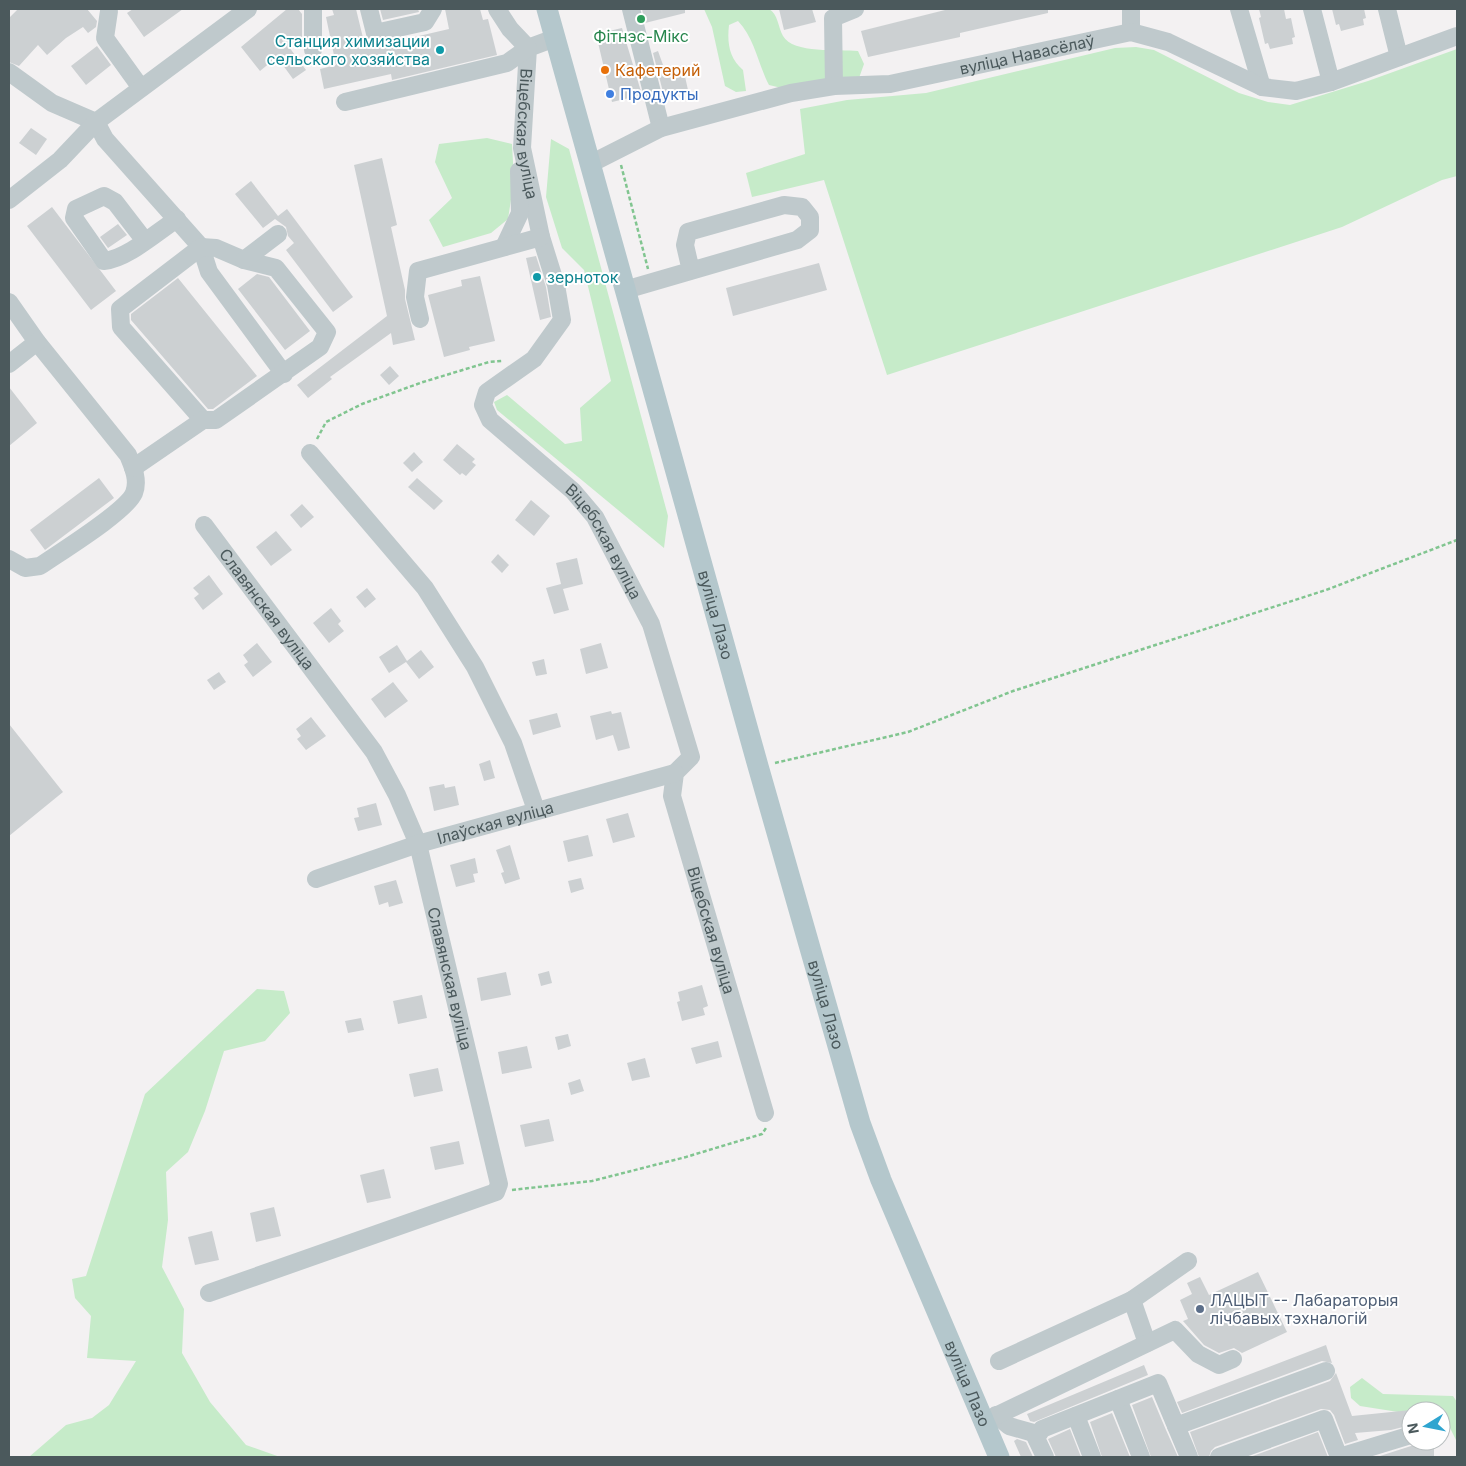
<svg xmlns="http://www.w3.org/2000/svg" width="1466" height="1466" font-family="Inter,sans-serif">
  <style>
    .green { fill: #c6ebc9 }
    .building { fill: #ccd0d2 }
    .lines { fill: none; stroke-linecap: round; stroke-linejoin: round }
    .path { stroke: #81c590; stroke-width: 2.5; stroke-dasharray: 4 2.5; stroke-linecap: butt }
    .minor { stroke: #bfc9cc; stroke-width: 18 }
    .major { stroke: #b4c7cc; stroke-width: 21 }
    .leisure-dot { fill: #2e9e5b; stroke: #fff; stroke-width: 2 }
    .culture-dot { fill: #0f9aa8; stroke: #fff; stroke-width: 2 }
    .food-dot { fill: #e8710a; stroke: #fff; stroke-width: 2 }
    .shop-dot { fill: #3f7fe0; stroke: #fff; stroke-width: 2 }
    .service-dot { fill: #5c6f8a; stroke: #fff; stroke-width: 2 }
    .labels { text-anchor: middle; stroke-width: 4; stroke-linejoin: round; paint-order: stroke }
    .leisure-label { font-size: 16px; fill: #27864d; stroke: #fff }
    .culture-label { font-size: 16px; fill: #0d838f; stroke: #fff; text-anchor: end }
    .street-label { font-size: 16px; fill: #4b595c; stroke: #fff }
    .food-label { font-size: 16px; fill: #c56008; stroke: #fff; text-anchor: start }
    .shop-label { font-size: 16px; fill: #366cbe; stroke: #fff; text-anchor: start }
    .service-label { font-size: 16px; fill: #4e5e75; stroke: #fff; text-anchor: start }
  </style>
  <rect width="100%" height="100%" fill="#f3f1f2"/>
  <path class="green" d="M704,9H769C778,14 778,27 783,36C793,54 839,49 858,51L864,64L859,78L786,89L769,85C758,64 755,39 738,21L729,25C727,43 729,58 743,70L746,91L736,92L725,86L712,27Z
    M1136,47L1154,50L1239,93L1268,102L1290,105L1368,81L1457,49V176L1442,180L1342,227L887,375L824,180L752,197L746,173L805,154L800,109L847,100L926,93L1115,48Z
    M487,138L512,144L514,180L508,219L491,233L443,247L429,220L452,198L435,162L439,144Z
    M551,139L569,149L668,516L664,548L497,410L494,402L507,395L565,444L582,441L580,408L611,381L584,270L562,248L546,197Z
    M257,989L284,991L290,1013L265,1041L224,1051L205,1111L188,1152L166,1172L168,1220L162,1267L184,1309L182,1353L210,1402L246,1445L280,1457H29L66,1425L92,1418L109,1405L136,1361L87,1358L91,1316L75,1298L72,1279L86,1276L145,1094Z
    M1362,1378L1383,1394L1453,1396L1457,1402V1442L1446,1420L1441,1419V1411H1411V1414L1360,1406L1351,1398L1350,1387Z"/>
  <path class="building" d="M18,9H87L97,21L96,27L88,33L83,27L66,38L47,55L38,45L19,66L9,62V18Z
    M133,9H183L144,37L127,13Z
    M287,9H298L302,14V37L289,47L306,70L293,79L277,57L260,71L241,47Z
    M332,9H356L364,42L380,43V45L449,29L445,9H480L483,20L488,19L497,55L392,80L391,74L324,89L320,69L336,65L326,17L334,15Z
    M380,9H418L419,12L383,20Z
    M642,9H685V13L645,23Z
    M779,9H812L816,22L784,30Z
    M949,9H1048V13L960,33V37L868,57L861,31Z
    M1259,9H1284L1286,19L1291,18L1295,37L1292,38L1293,44L1270,49L1268,43L1265,44L1259,18L1261,17Z
    M1332,9H1364L1366,18L1363,19L1364,25L1341,31L1339,24L1336,25Z
    M622,28L642,95L612,102L596,34Z
    M97,46L111,65L86,85L71,66Z
    M658,51L667,76L684,72L688,90L664,96L653,53Z
    M31,128L47,139L36,155L19,143Z
    M382,158L397,225L391,227L405,290V299L415,340L393,345L391,333L330,377L332,379L308,398L297,385L387,316L354,165Z
    M251,181L278,216L287,209L353,297L333,312L286,250L294,243L288,236L286,227L275,219L263,228L235,194Z
    M52,207L116,291L91,310L27,226Z
    M118,224L127,235L108,248L100,237Z
    M536,256L546,287L551,317L540,320L526,258Z
    M819,263L827,290L733,316L726,288Z
    M257,274L269,277L310,331L285,350L238,289Z
    M480,276L495,341L469,347L470,350L444,357L428,295L462,286L461,280Z
    M178,278L257,376L213,409H208L131,320V314Z
    M390,366L399,376L389,385L380,375Z
    M9,387L37,423L9,446Z
    M457,444L475,459L472,462L476,465L466,476L462,473L460,475L443,460Z
    M414,452L423,462L412,472L403,463Z
    M99,478L114,498L45,550L30,530Z
    M417,478L443,501L434,510L408,487Z
    M531,500L550,516L534,536L515,520Z
    M302,504L314,517L301,528L290,515Z
    M276,531L292,550L271,566L256,547Z
    M498,554L509,565L502,573L491,562Z
    M577,558L583,584L563,589L569,610L554,614L546,588L561,584L556,563Z
    M209,575L223,594L203,610L194,598L199,594L193,588Z
    M367,588L376,599L365,608L356,597Z
    M331,608L341,621L338,624L344,631L329,643L313,623Z
    M257,643L272,662L253,677L244,665L248,662L243,655Z
    M601,643L608,668L586,674L580,649Z
    M397,645L407,661L421,650L434,667L419,679L406,662L389,673L379,657Z
    M544,659L547,674L536,676L532,662Z
    M219,672L226,682L214,690L207,680Z
    M393,682L408,701L385,718L371,699Z
    M611,711L612,714L621,712L630,748L618,751L613,735L596,740L590,716Z
    M557,713L561,727L533,735L529,720Z
    M311,717L326,736L306,750L297,739L301,736L296,729Z
    M9,724L63,792L9,836Z
    M490,760L495,778L484,781L479,764Z
    M444,784L445,788L455,786L459,805L434,811L429,787Z
    M376,803L382,825L358,831L354,818L359,817L357,808Z
    M628,813L635,837L613,843L606,819Z
    M588,835L593,856L568,862L563,841Z
    M510,845L520,879L505,884L501,873L504,872L496,850Z
    M475,858L478,873L473,874L475,882L456,887L450,865Z
    M581,878L584,889L571,893L568,881Z
    M396,880L403,903L389,907L388,902L379,905L374,886Z
    M549,971L552,983L541,986L538,974Z
    M506,972L511,995L481,1001L477,978Z
    M702,985L708,1006L703,1008L705,1015L682,1021L677,1002L680,1001L678,992Z
    M422,995L427,1018L398,1024L393,1001Z
    M361,1018L364,1030L348,1033L345,1021Z
    M568,1034L571,1046L558,1050L555,1037Z
    M718,1041L722,1057L696,1064L691,1048Z
    M527,1046L532,1068L502,1074L498,1052Z
    M645,1058L650,1077L632,1081L627,1063Z
    M438,1068L443,1091L414,1097L409,1074Z
    M580,1079L584,1091L571,1095L568,1083Z
    M549,1119L554,1141L525,1147L520,1125Z
    M459,1141L464,1164L435,1170L430,1147Z
    M384,1169L391,1198L367,1203L360,1175Z
    M274,1207L281,1236L256,1242L250,1213Z
    M212,1231L219,1260L195,1265L188,1237Z
    M1258,1272L1287,1332L1242,1353L1234,1348L1219,1353L1204,1345L1183,1321L1188,1319L1180,1300L1192,1294L1187,1283L1200,1277L1209,1295Z
    M1326,1345L1332,1363L1322,1361L1182,1413L1177,1402Z
    M1144,1365L1148,1375L1034,1422L1030,1421L1027,1414Z
    M1336,1373L1352,1416L1411,1410V1425L1391,1430L1355,1433L1358,1440L1345,1444L1334,1415L1330,1410L1321,1409L1215,1447L1211,1451L1209,1457H1199L1190,1432L1330,1381Z
    M1152,1397L1166,1430L1178,1457H1151L1132,1405Z
    M1112,1413L1130,1457H1102L1090,1422Z
    M1070,1429L1081,1457H1056L1048,1439Z
    M1318,1432L1328,1457H1250Z
    M1017,1439L1026,1442L1033,1457H1021L1014,1441Z
    M1434,1444V1457H1377L1411,1446Z"/>
  <g class="lines">
    <path class="path" d="M621,165L648,269
      M317,439L326,422L362,404L423,382L489,362L502,361
      M775,763L908,732L1013,691L1326,590L1457,540
      M512,1190L592,1181L686,1157L762,1134L766,1128"/>
    <g class="minor">
      <path d="M369,9L375,33L425,22L433,9"/>
      <path d="M631,9L661,128"/>
      <path d="M1131,9V32"/>
      <path d="M1239,9L1262,87"/>
      <path d="M1312,9L1331,82"/>
      <path d="M1387,9L1399,57"/>
      <path d="M109,11L105,38L141,88"/>
      <path id="s1" d="M555,38L528,48L522,148L541,237L556,285L562,320L534,359L487,392L483,405L490,420L573,491L595,517L651,624L691,757L675,773L672,796L765,1113"/>
      <path d="M313,50V9"/>
      <path d="M9,72L52,103L96,122L105,139L201,247L209,272L284,374"/>
      <path d="M834,86L833,18L855,9"/>
      <path d="M345,102L507,63L528,48L510,29L497,9"/>
      <path id="s2" d="M590,164L661,128L791,93L834,86L890,84L1131,32L1168,42L1262,87L1296,91L1331,82L1457,36"/>
      <path d="M9,200L60,160L96,122L248,9"/>
      <path d="M145,241L115,202L104,196L76,209L74,218L104,261C127,259 157,232 177,219"/>
      <path d="M201,247L216,248L244,260L276,268L327,332L320,347L216,420H203L121,327L120,309Z"/>
      <path d="M504,247L520,213L519,171"/>
      <path d="M244,260L278,234"/>
      <path d="M625,290L797,240L810,230V217L802,207L784,205L688,232L685,245L691,271"/>
      <path d="M9,302L37,342L128,455C133,467 139,480 134,493C126,512 60,552 40,566L25,568L9,559"/>
      <path d="M420,319L415,297L418,271L541,237"/>
      <path d="M9,364L37,342"/>
      <path d="M310,453L425,588L475,667L513,743L536,810"/>
      <path d="M133,468L203,420"/>
      <path id="s3" d="M204,525L374,752L397,795L418,844L499,1184L496,1192L209,1293"/>
      <path id="s4" d="M316,879L418,844L675,773"/>
      <path d="M1132,1300L1188,1261"/>
      <path d="M999,1361L1132,1300L1147,1343"/>
      <path d="M1118,1399L1141,1457"/>
      <path d="M996,1415L1009,1426L1037,1434"/>
      <path d="M1076,1416L1092,1457"/>
      <path d="M983,1422L1175,1330L1198,1354L1219,1365L1233,1359"/>
      <path d="M1176,1426L1326,1371"/>
      <path d="M1045,1457L1036,1438L1042,1429L1158,1383L1189,1457"/>
      <path d="M1219,1457L1324,1419L1339,1457"/>
      <path d="M1339,1457L1411,1435"/>
    </g>
    <path class="major" id="s5" d="M547,9L758,766L860,1123L881,1180L999,1457"/>
  </g>
  <circle class="leisure-dot" cx="641" cy="19" r="5"/>
  <g class="culture-dot">
    <circle cx="440" cy="50" r="5"/>
    <circle cx="537" cy="277" r="5"/>
  </g>
  <circle class="food-dot" cx="605" cy="70" r="5"/>
  <circle class="shop-dot" cx="610" cy="94" r="5"/>
  <circle class="service-dot" cx="1200" cy="1309" r="5"/>
  <g class="labels">
    <g class="leisure-label">
      <text x="641" y="42">Фітнэс-Мікс</text>
    </g>
    <g class="culture-label">
      <text x="430" y="47">Станция химизации<tspan x="430" dy="18">сельского хозяйства</tspan></text>
      <text x="547" y="283" text-anchor="start">зерноток</text>
    </g>
    <g class="street-label">
      <text dy="6" stroke="none"><textPath href="#s2" startOffset="454">вуліца Навасёлаў</textPath></text>
      <text dy="6" stroke="none"><textPath href="#s1" startOffset="115">Віцебская вуліца</textPath></text>
      <text dy="6" stroke="none"><textPath href="#s1" startOffset="610">Віцебская вуліца</textPath></text>
      <text dy="6" stroke="none"><textPath href="#s3" startOffset="105">Славянская вуліца</textPath></text>
      <text dy="6" stroke="none"><textPath href="#s5" startOffset="629">вуліца Лазо</textPath></text>
      <text dy="6" stroke="none"><textPath href="#s4" startOffset="188">Ілаўская вуліца</textPath></text>
      <text dy="6" stroke="none"><textPath href="#s1" startOffset="1030">Віцебская вуліца</textPath></text>
      <text dy="6" stroke="none"><textPath href="#s3" startOffset="524">Славянская вуліца</textPath></text>
      <text dy="6" stroke="none"><textPath href="#s5" startOffset="1034">вуліца Лазо</textPath></text>
      <text dy="6" stroke="none"><textPath href="#s5" startOffset="1439">вуліца Лазо</textPath></text>
    </g>
    <g class="food-label">
      <text x="615" y="76">Кафетерий</text>
    </g>
    <g class="shop-label">
      <text x="620" y="100">Продукты</text>
    </g>
    <g class="service-label">
      <text x="1210" y="1306">ЛАЦЫТ -- Лабараторыя<tspan x="1210" dy="18">лічбавых тэхналогій</tspan></text>
    </g>
  </g>
  <rect width="1466" height="1466" fill="none" stroke="#4b595c" stroke-width="20"/>
  <g transform="translate(1426 1426) rotate(260)"><circle r="24" fill="#ffffff" stroke="#b7bdbe"/>
  <path d="M0-4L9 19L0 12L-9 19Z" fill="#2fa5d0"/>
  <text y="-8" font-size="14" font-weight="bold" text-anchor="middle" fill="#4b595c">N</text>
  </g>
</svg>
